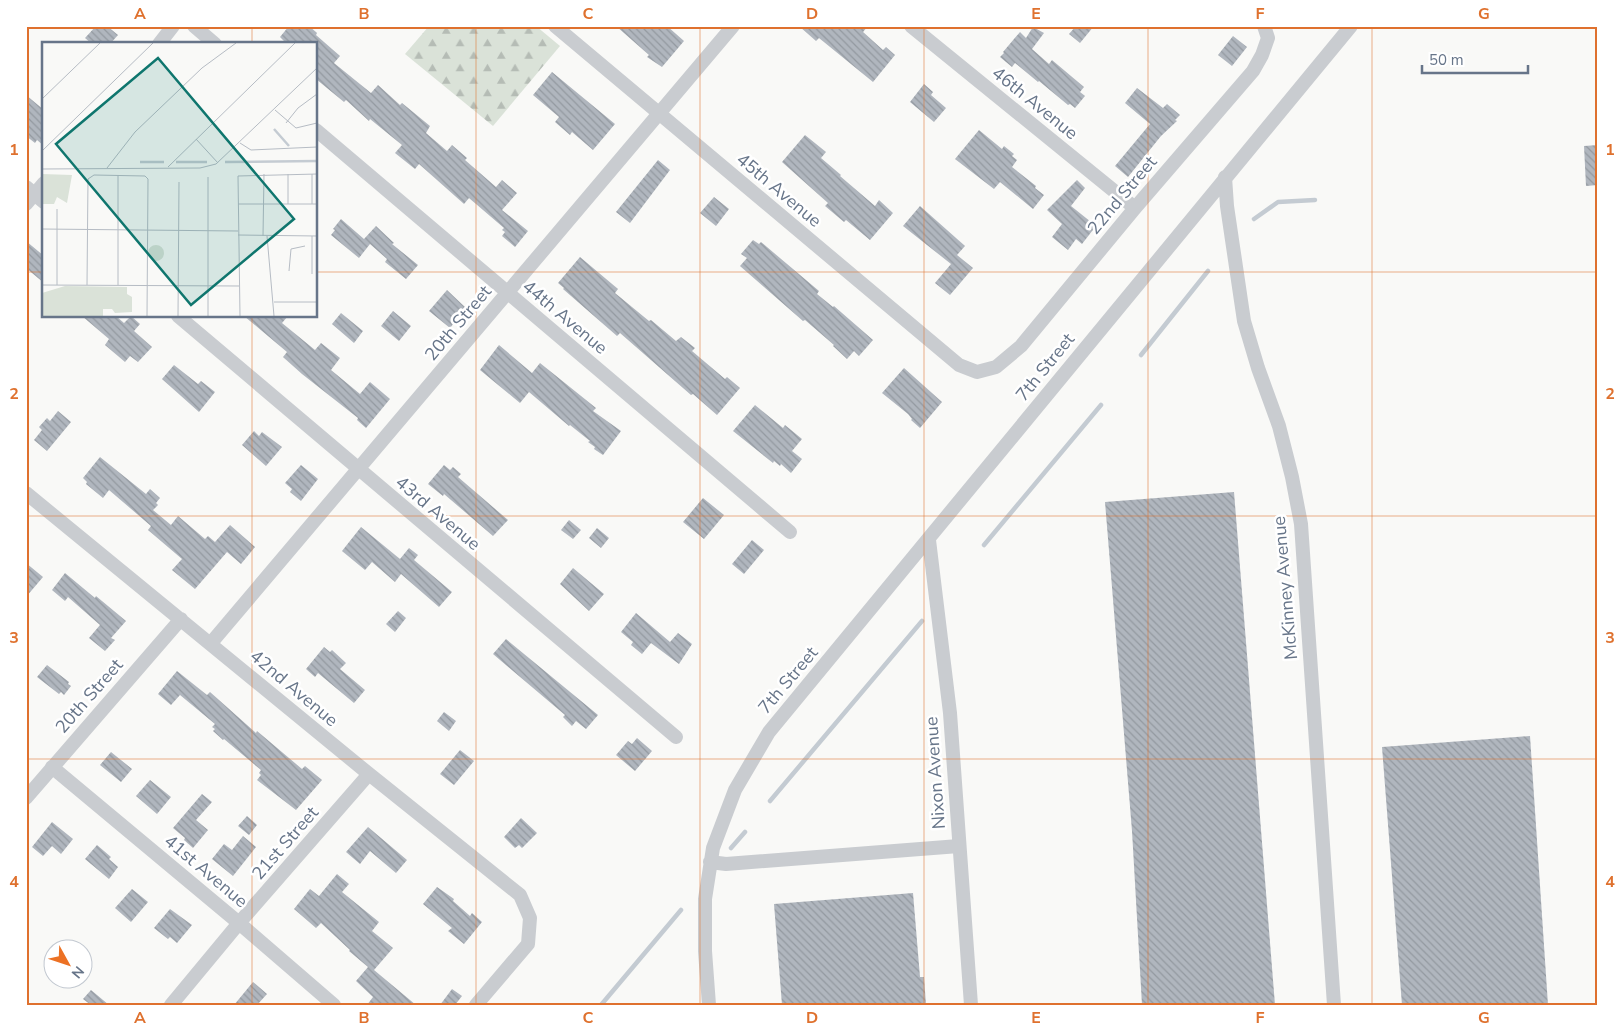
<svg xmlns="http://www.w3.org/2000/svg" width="1624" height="1031" font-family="'Nunito Sans',sans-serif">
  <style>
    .forest { fill: url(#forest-firs) }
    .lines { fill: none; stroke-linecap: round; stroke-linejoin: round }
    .stream { stroke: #c4cbd2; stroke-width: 4.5 }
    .building { fill: url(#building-back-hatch) }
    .street { stroke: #c9ccd0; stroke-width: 14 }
    .grid { fill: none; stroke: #df712e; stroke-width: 1; stroke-opacity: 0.55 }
    .labels { text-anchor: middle; stroke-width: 5; stroke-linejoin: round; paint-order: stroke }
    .street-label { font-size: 18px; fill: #677589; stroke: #fff }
    .inset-river { fill: none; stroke: #c4cbd2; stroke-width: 2.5 }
    .inset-road { fill: none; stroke: #b6bcc4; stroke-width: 1 }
    .view { fill: #0f766e; fill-opacity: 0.15; stroke: #0f766e; stroke-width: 2.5 }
    .inset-edge { fill: none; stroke: #677589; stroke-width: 2.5 }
    .neatline { fill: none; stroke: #df712e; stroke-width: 2 }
    .grid-label { font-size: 16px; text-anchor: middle; font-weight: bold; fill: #df712e }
  </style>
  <defs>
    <pattern id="forest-firs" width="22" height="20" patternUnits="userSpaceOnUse" patternTransform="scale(1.25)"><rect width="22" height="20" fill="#dae2d8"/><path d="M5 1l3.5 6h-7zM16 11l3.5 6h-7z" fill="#b5bcb5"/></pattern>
    <pattern id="building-back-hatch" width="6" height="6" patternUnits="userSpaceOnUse" patternTransform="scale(1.25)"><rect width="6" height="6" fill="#b0b6be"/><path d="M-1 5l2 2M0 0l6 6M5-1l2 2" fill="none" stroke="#9399a0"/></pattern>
  </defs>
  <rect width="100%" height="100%" fill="#f9f9f7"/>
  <path class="forest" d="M429,26H536L560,46L493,126L405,54Z"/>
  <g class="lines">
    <path class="stream" d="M1254,219L1278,202L1315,200
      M1141,355L1208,271
      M984,545L1101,405
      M770,801L922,621
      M731,848L745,832
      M601,1005L681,910"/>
  </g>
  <path class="building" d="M96,26H107L118,35L110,44H92L85,38Z
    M289,26H309L317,33L316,35L340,56L334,63L371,93L378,85L400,105L402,103L430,126L426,133L447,151L452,145L467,158L465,160L496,187L502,180L517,193L502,210L528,231L515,247L502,236L505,232L502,230L504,228L469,198L464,204L419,164L415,169L395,153L402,145L370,119L369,121L346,100L344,102L316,79V44H287L280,37Z
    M616,26H667L684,41L662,67L647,57L649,55Z
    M799,26H868L863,32L883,50L886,47L895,55L873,82L819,38L816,41Z
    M1076,26H1094L1080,43L1069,34Z
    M1033,27L1044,33L1032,49L1049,64L1052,60L1084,87L1080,92L1085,96L1075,108L1070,104L1068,105L1039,81L1038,82L1015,63L1012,67L1000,57L1004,53L1003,52L1020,32L1026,38Z
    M1233,36L1247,47L1232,66L1218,55Z
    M552,72L615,124L593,150L572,132L570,135L555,122L559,117L533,95Z
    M924,84L933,92L931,95L946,108L934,122L910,102Z
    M1137,88L1163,108L1167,104L1180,115L1175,120L1177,121L1161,136L1128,177L1115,166L1150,124L1125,103Z
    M26,95L44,110V146L37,140L35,143L26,136Z
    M979,130L1002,149L1004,146L1014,154L1012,156L1017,160L1012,167L1036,186L1035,188L1044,195L1033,209L1000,182L994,189L955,159Z
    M805,135L826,152L821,158L841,175L840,176L875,206L879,200L893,213L870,240L846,220L844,222L825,206L828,203L782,162Z
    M1598,145V185L1586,186L1584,146Z
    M658,160L670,170L630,223L616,212Z
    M1077,180L1085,188L1071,206L1096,226L1082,244L1076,239L1068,250L1052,237L1062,224L1047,210Z
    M714,197L729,209L716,226L700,213Z
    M920,206L965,246L957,255L973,268L950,295L935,283L951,264L903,226Z
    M341,219L364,239L376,226L394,243L392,244L418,265L406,279L385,262L387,259L370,244L359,258L331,235L335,230L333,229Z
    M753,240L759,244L761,242L819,291L817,294L833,307L834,306L873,340L859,356L854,351L847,359L833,346L834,345L805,320L803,321L740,266L747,258L741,254Z
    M26,241L44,256V283L26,268Z
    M580,257L618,289L615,293L649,321L651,320L676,341L681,337L695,348L692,351L725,379L727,377L740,388L717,415L693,394L691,395L620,333L617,336L563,289L564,288L558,283Z
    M447,290L466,308L450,328L429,311Z
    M393,311L411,326L399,341L381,326Z
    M341,313L363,331L354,343L332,324Z
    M82,316H116L124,323L131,316L140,324L134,331L152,347L138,362L130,356L125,362L105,345L109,339Z
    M244,316H288L282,323L315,350L321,343L340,358L331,370L360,394L370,382L390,399L366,428L357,420L358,418L302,374L283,357L287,352Z
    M499,345L532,373L540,363L596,408L593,411L621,431L603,455L594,449L595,447L588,442L590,441L570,425L569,426L529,392L520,403L480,370Z
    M174,365L198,384L201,381L215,392L199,412L162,379Z
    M904,368L942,402L920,428L911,420L912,419L908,414L882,393Z
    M755,405L783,428L785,425L802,439L792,451L802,459L791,473L781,464L780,466L774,461L773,463L733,431Z
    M58,411L71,422L47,451L34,440L42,430L39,427L47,418L50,421Z
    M254,431L259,436L262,432L282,447L266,466L242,445Z
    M100,457L146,494L150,489L160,498L156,503L158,505L153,510L171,525L178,516L205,539L208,536L215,542L230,525L255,547L241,564L227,552L195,589L172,570L182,559L148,530L151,526L109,490L103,498L86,484L87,482L83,478Z
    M301,465L318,479L301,501L290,492L292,489L285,483Z
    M444,465L450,470L453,467L461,474L458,477L508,520L493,536L444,494L443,496L428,484Z
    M1234,492L1275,1005H1142L1132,831L1105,502Z
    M703,498L724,515L704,539L683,522Z
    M569,520L581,530L573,539L561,530Z
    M361,527L400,559L409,548L418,555L414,560L452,592L439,607L401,574L395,582L372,562L365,570L342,551Z
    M597,528L609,538L601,548L589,538Z
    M752,540L764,550L744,574L732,564Z
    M26,563L43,577L26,597Z
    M573,568L604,594L589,611L560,584Z
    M65,573L95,598L96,596L126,621L111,638L115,640L105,651L89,638L100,625L68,597L65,601L52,590Z
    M398,611L406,618L395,632L386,624Z
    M636,613L670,642L678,633L692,644L679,664L651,643L642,654L631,645L633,642L621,632Z
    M506,639L598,715L586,729L576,721L572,726L563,717L565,715L493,654Z
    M324,647L330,652L332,650L346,663L340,669L365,690L354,703L318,673L315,677L306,669Z
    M47,665L69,682L68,684L71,686L64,695L61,692L59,694L37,677Z
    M177,671L207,695L210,692L256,733L257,731L302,769L305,766L322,780L296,810L257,780L261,775L259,773L261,770L224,739L223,740L213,731L215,729L212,727L215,724L180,695L171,705L158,694Z
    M444,712L456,721L449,731L437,721Z
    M1530,736L1548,1005H1402L1382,747Z
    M637,738L652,751L635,771L616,755L628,741L632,744Z
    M460,750L474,761L454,785L440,774Z
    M111,752L132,769L121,782L100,765Z
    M150,780L171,797L157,814L136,796Z
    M202,794L212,802L196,820L208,830L193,848L184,840L185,838L173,828Z
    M247,816L257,825L249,835L238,826Z
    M521,818L537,833L522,848L519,845L515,848L504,837Z
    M52,822L73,839L61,854L52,846L43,856L32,847Z
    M368,827L407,860L396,873L370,851L360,864L346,852Z
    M243,836L256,847L233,876L212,859L224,844L232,850Z
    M97,845L111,857L109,859L118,867L109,879L85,859Z
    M337,874L349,884L342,892L379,922L372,931L393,948L374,970L416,1005H367L373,997L356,981L368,967L349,951L350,950L321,923L316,928L294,909L310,889L319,896Z
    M437,887L454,899L453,901L470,916L472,913L482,922L464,944L448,931L452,928L423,904Z
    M132,889L148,902L131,922L115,908Z
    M913,893L920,977H924L926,1005H782L774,904Z
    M170,909L192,925L177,943L170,937L168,939L154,928Z
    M253,982L267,994L257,1005H234Z
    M452,989L462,996L455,1005H440Z
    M91,990L109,1005H91L83,999Z"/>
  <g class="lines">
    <path class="street" d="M194,26L215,44
      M555,26L959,365L977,372L996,367L1021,346L1135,208L1253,71L1262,55L1268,38L1264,26
      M911,26L1135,208
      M159,44L173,26
      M316,130L790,532
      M1225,177L1227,206L1244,321L1258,368L1279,426L1292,477L1301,524L1334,1005
      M26,187L44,202
      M26,204L44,183
      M178,316L676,737
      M26,493L369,774L520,895L530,918L528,944L476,1005
      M929,540L950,713L971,1005
      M211,643L733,26
      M52,767L239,923L334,1005
      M26,798L181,619
      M710,862L726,864L959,846
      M171,1005L239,923L369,774
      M709,1005L705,951V899L713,848L735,790L769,732L1351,26"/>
  </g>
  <path class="grid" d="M252,26V44M476,26V1005M700,26V1005M924,26V1005M1148,26V1005M1372,26V1005M26,272H44M316,272H1598M252,316V1005M26,516H1598M26,759H1598"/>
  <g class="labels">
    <g class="street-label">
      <text transform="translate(1035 103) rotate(39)" y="6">46th Avenue</text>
      <text transform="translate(779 190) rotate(40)" y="6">45th Avenue</text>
      <text transform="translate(1122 195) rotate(-50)" y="6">22nd Street</text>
      <text transform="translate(565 317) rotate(40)" y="6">44th Avenue</text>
      <text transform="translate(458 323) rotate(-50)" y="6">20th Street</text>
      <text transform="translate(1045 367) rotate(-51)" y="6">7th Street</text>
      <text transform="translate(438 513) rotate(40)" y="6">43rd Avenue</text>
      <text transform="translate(1285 588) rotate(-95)" y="6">McKinney Avenue</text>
      <text transform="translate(788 680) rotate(-50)" y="6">7th Street</text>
      <text transform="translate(294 688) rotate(40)" y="6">42nd Avenue</text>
      <text transform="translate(89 696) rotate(-49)" y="6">20th Street</text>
      <text transform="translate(935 773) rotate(-94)" y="6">Nixon Avenue</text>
      <text transform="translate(285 843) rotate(-49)" y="6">21st Street</text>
      <text transform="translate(206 871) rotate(40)" y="6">41st Avenue</text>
    </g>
  </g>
  <g transform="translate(42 42)">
    <rect width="275" height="275" fill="#f9f9f7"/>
    <path d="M0,132L30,133L25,161L15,155L12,162H0ZM106 211a8 8 0 1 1 16 0a8 8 0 1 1-16 0ZM23,244L85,245V252L90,255V270L73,271L70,267H61V274H0V251Z" fill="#dae2d8"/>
    <path class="inset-river" d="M232,87L247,104M98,120H122M134,120H165M183,120L275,119"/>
    <path class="inset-road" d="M0,57L58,1M233,68L254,86L275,81M244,81L256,66L275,52M154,97L176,121M198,101L209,108L275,105M0,109L111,1M126,125L253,1M65,126L93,90L160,26L194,1M0,127L158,126L174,122L275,26M246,132V162M270,132V162M76,133V243M196,162H275M0,187L196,189M196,193L275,194M221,194L222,132M225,194L232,274M270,194V232M247,229L249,207L263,204M0,243L197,244M15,243V167M45,243L46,137L52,133L103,134L106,137L105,274M232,260H275M136,274L137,140M166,274V135M198,274L196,134L275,132"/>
    <path class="view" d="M116,16L252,177L149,263L14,102Z"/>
    <rect width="275" height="275" class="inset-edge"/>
  </g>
  <rect width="1624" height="1031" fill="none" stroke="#ffffff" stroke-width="55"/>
  <g transform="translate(68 964) rotate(130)"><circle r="24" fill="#ffffff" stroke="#c2c8d0"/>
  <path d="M0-4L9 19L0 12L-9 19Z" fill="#ec7124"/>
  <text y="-8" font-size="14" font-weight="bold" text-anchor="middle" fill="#677589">N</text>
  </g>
  <path d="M1422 65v8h106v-8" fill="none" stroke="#677589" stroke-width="2.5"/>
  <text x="1429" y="65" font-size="15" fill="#677589" stroke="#ffffff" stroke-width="4" paint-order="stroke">50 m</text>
  <rect x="28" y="28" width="1568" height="976" class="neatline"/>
  <g class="grid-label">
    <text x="140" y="19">A</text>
    <text x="364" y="19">B</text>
    <text x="588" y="19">C</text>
    <text x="812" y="19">D</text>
    <text x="1036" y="19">E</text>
    <text x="1260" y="19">F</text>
    <text x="1484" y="19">G</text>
    <text x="14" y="155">1</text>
    <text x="1610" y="155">1</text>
    <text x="14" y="399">2</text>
    <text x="1610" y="399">2</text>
    <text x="14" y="643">3</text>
    <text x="1610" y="643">3</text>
    <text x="14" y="887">4</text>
    <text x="1610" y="887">4</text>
    <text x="140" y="1023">A</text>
    <text x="364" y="1023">B</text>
    <text x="588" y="1023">C</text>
    <text x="812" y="1023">D</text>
    <text x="1036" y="1023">E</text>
    <text x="1260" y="1023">F</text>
    <text x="1484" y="1023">G</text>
  </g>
</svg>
